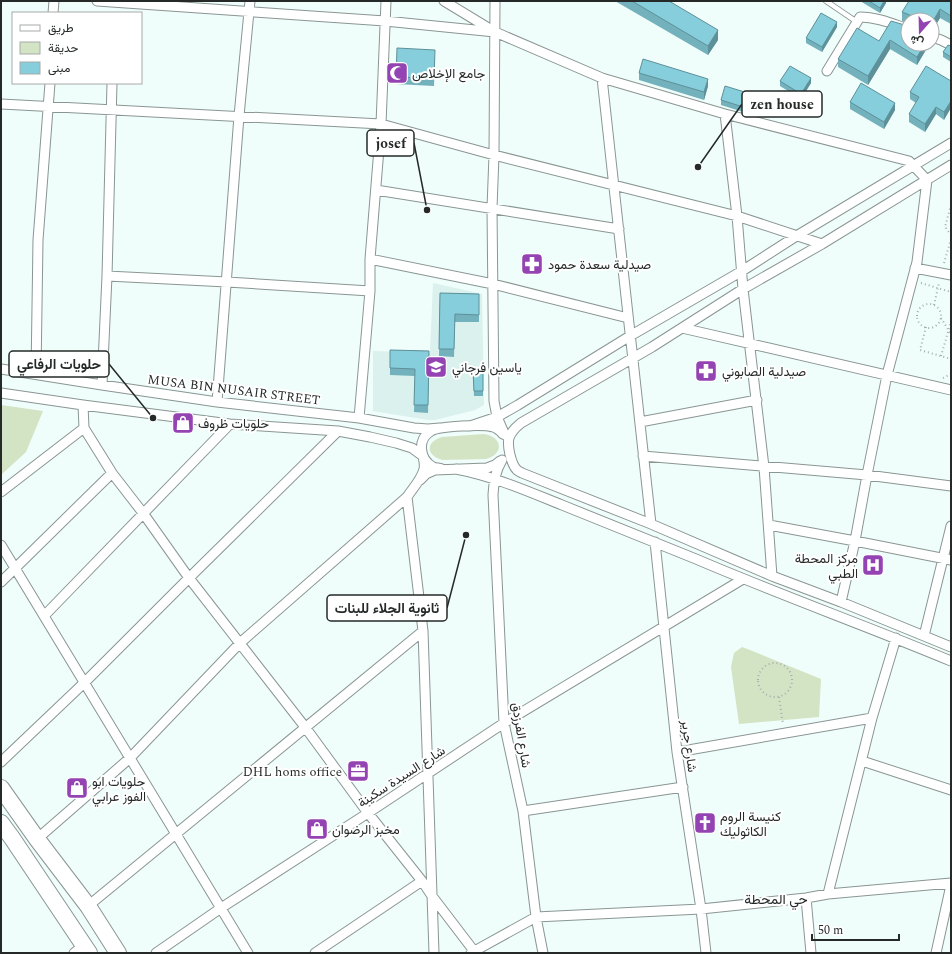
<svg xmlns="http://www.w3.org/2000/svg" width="952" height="954" font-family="Spectral,Vazirmatn,serif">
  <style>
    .built { fill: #daf1ed }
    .green { fill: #d3e4c4 }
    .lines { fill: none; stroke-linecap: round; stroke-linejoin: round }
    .service-casing { stroke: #8a9694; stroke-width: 6 }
    .minor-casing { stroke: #8a9694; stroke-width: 11 }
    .trunk-casing { stroke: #8a9694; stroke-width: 18 }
    .path { stroke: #a4aead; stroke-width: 2; stroke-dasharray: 1 3; stroke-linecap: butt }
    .service { stroke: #fff; stroke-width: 4.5 }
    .minor { stroke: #fff; stroke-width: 9 }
    .trunk { stroke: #fff; stroke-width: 16 }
    .wall { fill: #73b1bc }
    .shaded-wall { fill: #5e9099 }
    .building { fill: #86cedb; stroke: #5e9099 }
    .labels { text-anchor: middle; stroke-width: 4; stroke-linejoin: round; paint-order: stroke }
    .poi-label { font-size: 13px; fill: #252a29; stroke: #fff; text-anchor: start }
    .street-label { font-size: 13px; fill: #252a29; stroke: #fff }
    .neighbourhood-label { font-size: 14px; fill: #252a29; stroke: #fff }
    .leader { fill: none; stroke: #252a29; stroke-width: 1.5 }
    .callout-dot { fill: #252a29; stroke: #fff; stroke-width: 1.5 }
    .callout { fill: #fff; stroke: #252a29; stroke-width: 1.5 }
    .callout-label { font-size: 14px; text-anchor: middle; font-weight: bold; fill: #252a29 }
  </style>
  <rect width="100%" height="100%" fill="#effdfb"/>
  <path class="built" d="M433,283L482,294L484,405L475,410L435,420H428L373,411V351L430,353Z"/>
  <path class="green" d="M1,405L43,411L26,452L1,475Z
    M484,434C503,437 504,454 486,459L443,460C426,456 425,442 442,437Z
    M742,647L750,650L821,679L819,717L739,724L731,667L734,653Z"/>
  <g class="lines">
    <g class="service-casing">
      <path id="service" d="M826,1L857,22"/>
    </g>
    <g class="minor-casing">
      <path id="minor" d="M97,1L385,21L495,32
        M444,1L495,32L602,78L725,114
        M495,1L494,155L492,208L494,401L497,417L505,435
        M53,13L54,1
        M932,37L941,40L951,45
        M827,71L860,17C877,17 893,24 908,29
        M602,78L651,524
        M1,104L381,124L494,155L737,216L822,244
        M951,165L822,244L743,289L652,347L521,423C516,427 511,432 509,438C507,446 511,464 517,470C518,471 520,472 522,473L651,524L772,576L841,602L951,647
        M376,190L619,229
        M370,259L381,124L386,1
        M915,268L951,275
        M107,276L112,83
        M682,328L951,390
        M1,369L102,385L217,402L359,418L414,428L428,429L440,428
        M36,374L38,240L50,83
        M102,385L107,276L227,282L370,291V259L493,284L628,318
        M1,393L83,405L230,424L338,431L370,437L396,443L412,448L423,456C424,461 425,465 424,469C422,479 412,489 407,497L240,643L130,758L37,839
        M217,402L239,116L250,1
        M83,405L84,428L112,473L143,513L189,578L305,727L368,813L422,881L432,896L474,951
        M359,418L370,291
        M640,422L757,400
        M470,426L497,417L518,405L630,336L742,271L798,235L951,143
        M643,456L867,475L951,486
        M502,460C495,472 494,481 493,495L504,723L523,811L536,917L543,953
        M442,469C439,468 435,468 433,467C419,459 417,439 431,431C439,426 484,424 493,427C497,428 500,431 503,434
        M456,469C493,476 527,491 562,505C606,523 651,541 696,559C780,595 867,626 951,661
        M420,480L426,474L435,470L487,468L495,465L500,461
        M1,492L84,428
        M407,497L423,631L434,953
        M769,525L855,541L951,560
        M655,542L677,752L701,909L706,953
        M1,545L248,953
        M772,576L764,467L743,289L737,216L725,114L909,161L927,180L917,262L887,375L867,475L855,541L841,602
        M1,582L112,473
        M44,616L230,424
        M924,636L951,526
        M677,752L872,718
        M862,761L951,790
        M1,762L84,683L189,578L338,431
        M523,811L683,787
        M828,894L872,718L896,638
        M806,898L811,953
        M88,906L423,631
        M74,953L84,945
        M156,953L221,908L368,813L504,723L743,579
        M315,953L422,881
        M471,953L536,917L701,909L806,898L828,894L951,883
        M936,953L951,885"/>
    </g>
    <g class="trunk-casing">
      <path id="trunk" d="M1,788L37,839L88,906L118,953
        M1,823L12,838L89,953"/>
    </g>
    <path class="path" d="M951,205L945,227L951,235
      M944,263L951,239
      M921,283L951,292
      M917 316a12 12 0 1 1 24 0a12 12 0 1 1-24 0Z
      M934,305L939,283
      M941,318L951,334
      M926,327L920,350L951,359
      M941,356L951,322
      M943,378L951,374
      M758 680a17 17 0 1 1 34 0a17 17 0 1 1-34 0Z
      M779,697L783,724"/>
    <use href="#service" class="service"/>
    <use href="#minor" class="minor"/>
    <use href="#trunk" class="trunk"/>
  </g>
  <path class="wall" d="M615,1H669L718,40L708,55Z
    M860,1H886V3L880,13Z
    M951,1V24L940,18L932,31V20H908V23L902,21V12Z
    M906,26L927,44V48L917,65L890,49L868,85L838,67V59L879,41Z
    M837,27L822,52L806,43V38Z
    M951,46V62L943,57V52Z
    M435,57L434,86L396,84V77Z
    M639,73L708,86L704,100L639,80Z
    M780,81L811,83L801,99L780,86Z
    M951,81L944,120L936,114L925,132L909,122V114L916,103L910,99V92Z
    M721,100L761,102L756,116L721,105Z
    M850,102L895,110L884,129L850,109Z
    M440,293L479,294V322H455L454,357L439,356Z
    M390,350L429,351L428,413L414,412L415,376L390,375Z
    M473,371H483V396H474Z"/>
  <path class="shaded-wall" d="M884,1H886V3L880,13V8Z
    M940,9V18L932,31V23Z
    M837,22V27L822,52V47Z
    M718,30V40L708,55V46Z
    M890,40V49L868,85V76Z
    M925,44H927V48L917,65V57Z
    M811,78V83L801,99V94Z
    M708,79V86L704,100V92Z
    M761,97V102L756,116V111Z
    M951,101V108L944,120V112Z
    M895,103V110L884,129V122Z
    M936,107V114L925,132V124Z"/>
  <path class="building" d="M632,1H669L718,30L708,46Z
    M869,1H884L880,8Z
    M909,1H951V16L940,9L932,23V20H914L912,16L902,12Z
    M821,13L837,22L822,47L806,38Z
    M891,21L908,26V44H925L917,57L890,40L868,76L838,59L857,28L879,41Z
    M948,45L951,46V57L943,52Z
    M397,48L435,50L434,78L396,77Z
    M643,59L708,79L704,92L639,73Z
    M790,66L811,78L801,94L780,81Z
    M926,66L951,81V101L944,112L936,107L925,124L909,114L919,97L910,92Z
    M861,83L895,103L884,122L850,102Z
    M725,86L761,97L756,111L721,100Z
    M440,293L479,294V315L455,314L454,349H439Z
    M390,350L429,351L428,405H414L415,369L390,368Z
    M473,371H483V391H474Z"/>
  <defs>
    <g id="mosque-square" transform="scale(1.15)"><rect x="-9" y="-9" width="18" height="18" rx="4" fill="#9443b2" stroke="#fff"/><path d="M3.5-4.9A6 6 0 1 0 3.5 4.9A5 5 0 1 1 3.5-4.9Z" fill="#fff"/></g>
    <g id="pharmacy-square" transform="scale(1.15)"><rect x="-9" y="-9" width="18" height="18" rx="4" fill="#9443b2" stroke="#fff"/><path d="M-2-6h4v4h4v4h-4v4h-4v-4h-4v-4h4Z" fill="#fff"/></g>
    <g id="school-square" transform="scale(1.15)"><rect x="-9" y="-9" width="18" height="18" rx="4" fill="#9443b2" stroke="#fff"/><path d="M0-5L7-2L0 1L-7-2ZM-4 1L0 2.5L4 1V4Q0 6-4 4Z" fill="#fff"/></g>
    <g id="shop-square" transform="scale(1.15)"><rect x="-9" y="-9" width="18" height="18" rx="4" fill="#9443b2" stroke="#fff"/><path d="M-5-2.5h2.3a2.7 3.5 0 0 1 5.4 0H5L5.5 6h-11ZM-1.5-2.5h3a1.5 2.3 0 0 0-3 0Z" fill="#fff"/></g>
    <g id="hospital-square" transform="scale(1.15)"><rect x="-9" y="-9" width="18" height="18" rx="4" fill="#9443b2" stroke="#fff"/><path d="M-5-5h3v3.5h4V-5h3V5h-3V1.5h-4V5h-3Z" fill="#fff"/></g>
    <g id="office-square" transform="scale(1.15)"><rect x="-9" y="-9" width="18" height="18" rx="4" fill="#9443b2" stroke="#fff"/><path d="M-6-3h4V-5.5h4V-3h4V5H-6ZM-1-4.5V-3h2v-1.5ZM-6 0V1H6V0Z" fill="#fff"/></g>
    <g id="church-square" transform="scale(1.15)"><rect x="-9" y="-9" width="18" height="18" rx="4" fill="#9443b2" stroke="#fff"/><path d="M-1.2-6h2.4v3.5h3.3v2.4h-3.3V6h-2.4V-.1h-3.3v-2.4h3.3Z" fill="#fff"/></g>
  </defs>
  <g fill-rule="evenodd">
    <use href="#mosque-square" x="397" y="73"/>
    <use href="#pharmacy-square" x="532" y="264"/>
    <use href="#school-square" x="436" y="367"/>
    <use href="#pharmacy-square" x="706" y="371"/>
    <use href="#shop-square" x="183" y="423"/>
    <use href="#hospital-square" x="873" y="565"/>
    <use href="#office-square" x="358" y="771"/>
    <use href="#shop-square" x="77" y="788"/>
    <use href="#church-square" x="705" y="823"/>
    <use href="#shop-square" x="317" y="829"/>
  </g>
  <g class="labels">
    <g class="poi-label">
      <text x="412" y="78">جامع الإخلاص</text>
      <text x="548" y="269">صيدلية سعدة حمود</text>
      <text x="452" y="372">ياسين فرجاني</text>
      <text x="722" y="376">صيدلية الصابوني</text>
      <text x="198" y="428">حلويات ظروف</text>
      <text x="858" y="563" text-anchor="end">مركز المحطة<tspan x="858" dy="15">الطبي</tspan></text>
      <text x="342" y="776" text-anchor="end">DHL homs office</text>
      <text x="92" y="786">حلويات ابو<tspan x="92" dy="15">الفوز عرابي</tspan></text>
      <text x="720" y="821">كنيسة الروم<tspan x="720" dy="15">الكاثوليك</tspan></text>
      <text x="332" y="834">مخبز الرضوان</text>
    </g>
    <g class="street-label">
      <text transform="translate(234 389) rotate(7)" y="5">MUSA BIN NUSAIR STREET</text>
      <text transform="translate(522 735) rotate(81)" y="5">شارع الفرزدق</text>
      <text transform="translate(690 746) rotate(83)" y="5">شارع جرير</text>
      <text transform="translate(401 776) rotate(-33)" y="5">شارع السيدة سكينة</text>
    </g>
    <g class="neighbourhood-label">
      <text x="776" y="904">حي المحطة</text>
    </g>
  </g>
  <path class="leader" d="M698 167L742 104M427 210L414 143M153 418L109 364M466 535L447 608"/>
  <g class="callout-dot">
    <circle cx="698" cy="167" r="4"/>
    <circle cx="427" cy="210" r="4"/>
    <circle cx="153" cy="418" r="4"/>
    <circle cx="466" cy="535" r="4"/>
  </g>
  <g class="callout">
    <rect x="742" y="91" width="80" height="26" rx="4"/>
    <rect x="367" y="130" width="47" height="26" rx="4"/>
    <rect x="9" y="351" width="100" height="26" rx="4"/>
    <rect x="327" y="595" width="120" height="26" rx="4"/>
  </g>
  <g class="callout-label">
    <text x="782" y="109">zen house</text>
    <text x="391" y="148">josef</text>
    <text x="59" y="369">حلويات الرفاعي</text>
    <text x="387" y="613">ثانوية الجلاء للبنات</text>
  </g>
  <rect width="952" height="954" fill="none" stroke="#252a29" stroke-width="4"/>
  <rect x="12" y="12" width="130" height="72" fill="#ffffff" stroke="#a8aaa9"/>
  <rect x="20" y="25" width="20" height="6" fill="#ffffff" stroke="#a8aaa9"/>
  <text x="48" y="32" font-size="12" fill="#252a29">طريق</text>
  <rect x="20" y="42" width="20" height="12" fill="#d3e4c4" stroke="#a8aaa9"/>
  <text x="48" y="52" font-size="12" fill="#252a29">حديقة</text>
  <rect x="20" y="62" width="20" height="12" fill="#86cedb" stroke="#a8aaa9"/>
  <text x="48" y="72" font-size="12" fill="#252a29">مبنى</text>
  <g transform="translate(920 32) rotate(200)"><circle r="19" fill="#ffffff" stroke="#a8aaa9"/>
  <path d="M0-3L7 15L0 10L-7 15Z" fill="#9443b2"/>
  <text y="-6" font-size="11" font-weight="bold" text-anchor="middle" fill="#252a29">ش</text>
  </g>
  <path d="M812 934v6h87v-6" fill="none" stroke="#252a29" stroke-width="2"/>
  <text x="818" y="934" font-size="12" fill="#252a29" stroke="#ffffff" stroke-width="3" paint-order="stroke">50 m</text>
</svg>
